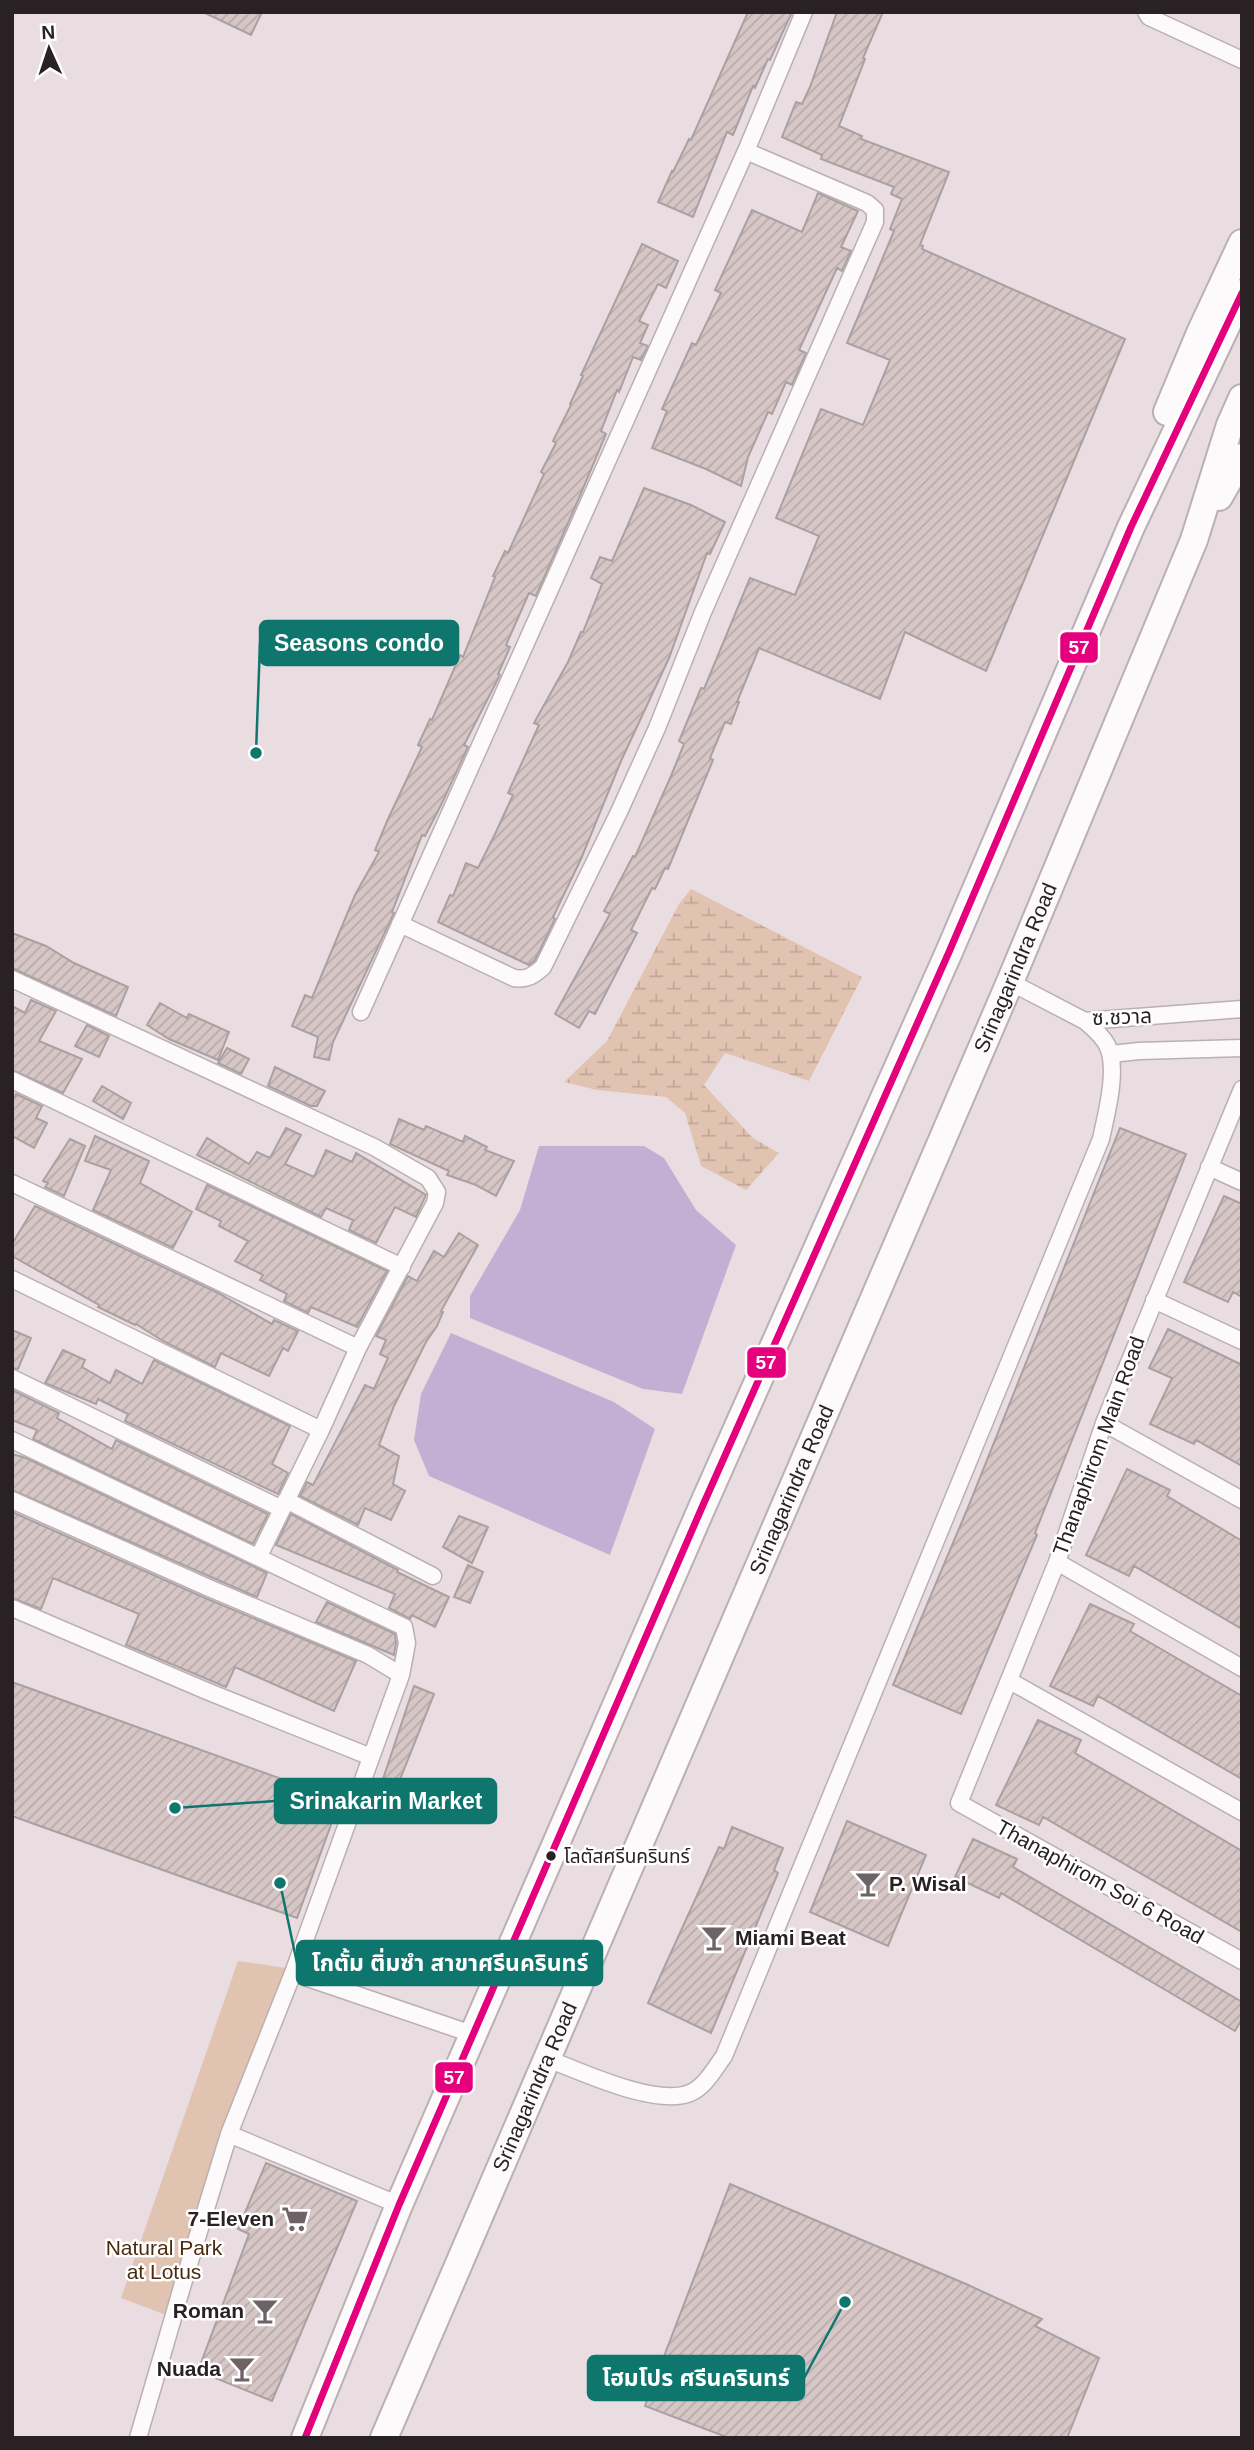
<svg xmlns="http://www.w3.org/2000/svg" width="1254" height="2450" font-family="Arial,'Noto Sans Thai',sans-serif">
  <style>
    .wetland { fill: url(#wetland-marsh) }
    .park { fill: #e1c3b1 }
    .water { fill: #c2b0d4 }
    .building { fill: url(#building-hatch); stroke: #aaa0a1; stroke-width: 2 }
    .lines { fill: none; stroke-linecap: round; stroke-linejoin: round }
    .street-casing { stroke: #bab0b3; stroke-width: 19 }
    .primary-casing { stroke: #bab0b3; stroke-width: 30 }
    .street { stroke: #fcfafa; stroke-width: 16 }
    .primary { stroke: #fcfafa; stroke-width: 26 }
    .bus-1-casing { stroke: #fff; stroke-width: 12 }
    .bus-1 { stroke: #e5007d; stroke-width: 7 }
    .bus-dot { fill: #292123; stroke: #fff; stroke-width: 2.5 }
    .labels { text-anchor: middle; stroke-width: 5; stroke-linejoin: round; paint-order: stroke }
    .bus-label { font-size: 19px; fill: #292123; stroke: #fff; text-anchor: start }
    .street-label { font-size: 21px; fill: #292123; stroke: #fff }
    .poi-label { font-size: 21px; font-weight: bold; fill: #292123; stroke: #fff; text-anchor: end }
    .park-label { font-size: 21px; fill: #4b2b10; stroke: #fff }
    .leader { fill: none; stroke: #0f766e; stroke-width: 2.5 }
    .callout-dot { fill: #0f766e; stroke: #fff; stroke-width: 2.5 }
    .callout { fill: #0f766e; stroke: #0f766e; stroke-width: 2.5 }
    .callout-label { font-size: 23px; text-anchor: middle; font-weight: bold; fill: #fff }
    .line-badge { stroke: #fff; stroke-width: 2.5 }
    .badge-label { font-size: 19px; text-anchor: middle; font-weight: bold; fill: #fff }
  </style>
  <defs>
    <pattern id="wetland-marsh" width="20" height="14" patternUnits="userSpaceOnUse" patternTransform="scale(1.75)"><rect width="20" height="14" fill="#e1c3b1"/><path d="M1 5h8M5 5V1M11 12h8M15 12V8" fill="none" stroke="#c1a798"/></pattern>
    <pattern id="building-hatch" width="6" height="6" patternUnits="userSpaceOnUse" patternTransform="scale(1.75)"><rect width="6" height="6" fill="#d7c6c6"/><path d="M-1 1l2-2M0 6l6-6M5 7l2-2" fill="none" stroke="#b9aaaa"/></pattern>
  </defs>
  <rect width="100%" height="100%" fill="#eadde1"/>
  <path class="wetland" d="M691,889L862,977L809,1081L725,1053L704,1085L753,1138L779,1153L746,1190L701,1166L685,1113L666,1097L597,1090L564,1082L607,1041L679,904Z"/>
  <path class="park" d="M238,1961L293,1969L174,2318L121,2298Z"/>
  <path class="water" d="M539,1146H644L664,1158L696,1210L736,1245L682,1394L643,1389L470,1318V1296L520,1210Z
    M451,1333L614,1402L655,1429L610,1555L429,1476L414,1440L421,1394Z"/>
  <path class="building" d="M203,12H262L251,35Z
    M748,12H792L770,60L768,59L755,88L753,86L733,135L727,132L693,217L658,202L672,171L673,172L689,139L691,140Z
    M837,12H883L863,58L865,59L839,126L862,136L861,139L949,172L920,245L923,246L922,249L1125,339L986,671L905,632L880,699L759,648L737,702H739L731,724L725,722L710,758L713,760L668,869L665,868L655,889L652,888L631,930L637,933L595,1014L589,1011L579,1028L555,1014L610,914L604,911L633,856L635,857L671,776L684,744L679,741L701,688L704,689L750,578L795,595L819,536L776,518L821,409L863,425L890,360L847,343L894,231L890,229L902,199L891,194L894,187L821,159L822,155L782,137L796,102L802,104L810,87Z
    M818,193L858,211L841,247L851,251L842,271L837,268L799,350L806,353L792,385L786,382L772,414L768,412L748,457L741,486L706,469L652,448L667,411L662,409L692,343L696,345L721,293L715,290L752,210L802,232Z
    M642,244L678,261L666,288L658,284L639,321L648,325L640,343L648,346L641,360L633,357L619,392L617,390L601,431L606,434L579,498L536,596L529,593L506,645L510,647L498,674L500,675L464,745L468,747L441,805L425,836L422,835L392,912L394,913L333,1042L329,1060L314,1057L318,1037L292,1026L305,995L312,998L355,895L379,852L375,850L388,819L422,747L418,745L430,719L432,720L460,655L463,657L495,577L493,576L505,551L508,553L544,474L541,472L556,443L553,441L571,405L570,404L583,376L581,375Z
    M644,488L691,505L725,522L710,554L707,553L669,658L621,761L581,859L553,917L555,919L535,960L529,965L438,922L450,895L453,896L466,863L478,868L495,834L513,795L508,793L539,725L534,723L568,662L581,632H583L602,584L591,578L600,557L612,561Z
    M12,933L46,946L74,963L128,987L116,1016L12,968Z
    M31,1000L56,1011L39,1041L82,1059L63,1093L12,1070V1006L25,1013Z
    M160,1003L187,1018L189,1014L229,1032L218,1060L169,1039L147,1025Z
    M87,1025L109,1036L99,1057L75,1046Z
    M227,1048L249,1059L241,1074L218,1063Z
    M275,1067L325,1091L317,1106H311L268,1086Z
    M102,1086L131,1103L123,1119L93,1101Z
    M16,1094L42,1106L36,1118L47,1123L34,1148L12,1136V1101Z
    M399,1119L424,1130L426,1126L463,1142L465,1136L487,1147L485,1150L514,1161L496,1196L476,1185L447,1175L449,1171L390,1144Z
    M286,1128L301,1135L285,1164L314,1177L326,1150L352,1162L356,1153L426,1195L416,1217L395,1207L376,1243L349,1230L353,1220L326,1208L321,1217L197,1155L207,1138L249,1164L257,1152L270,1158Z
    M1120,1128L1186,1154L1035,1533L1037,1535L961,1714L893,1685L969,1505Z
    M95,1136L149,1161L140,1183L192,1212L173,1248L93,1210L111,1170L85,1161Z
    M70,1139L85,1146L64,1196L45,1187L48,1183L43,1181Z
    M207,1185L387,1271L357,1327L311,1307L308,1313L284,1301L287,1294L260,1280L263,1275L235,1261L248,1241L219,1226L221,1221L196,1209Z
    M1224,1196L1242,1204V1297L1233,1292L1228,1302L1184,1282Z
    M35,1206L218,1293L272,1324L274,1320L298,1331L288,1351L283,1348L269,1376L221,1353L215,1367L163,1341L136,1324L135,1325L98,1307L99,1305L12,1256V1244Z
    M459,1233L478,1245L441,1311L443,1312L437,1326L426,1342L394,1406L379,1445L399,1456L393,1484L405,1491L391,1520L365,1508L358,1525L300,1496L307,1482L313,1485L365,1385L374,1389L388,1358L380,1354L386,1340L376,1336L408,1276L417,1281L434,1251L444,1257Z
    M1168,1329L1242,1365V1466L1196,1440L1194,1444L1150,1424L1172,1378L1149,1368Z
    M12,1330L31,1338L18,1369L12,1368Z
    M63,1350L85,1360L82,1367L110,1383L116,1370L142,1384L154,1360L290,1426L272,1464L288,1473L278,1494L125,1421L128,1414L98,1399L96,1404L45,1383Z
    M12,1390L59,1413L57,1418L112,1449L116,1440L268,1514L253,1544L33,1439L37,1430L12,1420Z
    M12,1454L26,1458L267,1573L257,1597L12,1490Z
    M1127,1469L1170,1490L1167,1496L1242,1541V1629L1134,1566L1129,1576L1086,1555Z
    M12,1512L205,1598L356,1661L334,1711L235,1667L226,1687L126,1645L139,1614L53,1578L41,1609L12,1598Z
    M291,1514L398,1570L397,1572L449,1597L435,1627L412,1615L410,1619L389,1608L395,1594L276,1545Z
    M459,1516L488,1527L472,1563L443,1547Z
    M468,1565L483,1572L470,1603L454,1597Z
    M327,1602L395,1634L396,1643L394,1655L316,1622Z
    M1090,1604L1134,1624L1130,1631L1242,1696V1779L1098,1696L1093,1706L1050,1686Z
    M12,1682L340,1800L297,1918L12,1816Z
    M414,1686L434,1694L395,1792L380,1788Z
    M1038,1720L1081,1740L1075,1753L1242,1851V1932L1043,1817L1039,1825L996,1805Z
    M847,1821L926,1855L888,1946L810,1912Z
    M732,1827L783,1848L774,1870L778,1873L711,2033L648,2003L719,1847L724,1849Z
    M973,1839L1017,1859L1013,1867L1242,2002V2019L1235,2031L1001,1893L999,1898L955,1877Z
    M266,2163L357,2201L272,2401L198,2371L249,2234L238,2229Z
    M730,2184L966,2284L1042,2319L1035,2326L1099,2358L1067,2438H729L645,2406Z"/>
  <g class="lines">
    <g class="street-casing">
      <path id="street" d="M1146,12L1149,17L1242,60
        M400,924L514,978C527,980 533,976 543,967L619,812L657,728L703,612L875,222V210L867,203L746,151
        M12,979L374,1147L428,1178L437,1192L435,1203L358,1348L321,1430L259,1556
        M1010,982L1085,1021L1242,1009
        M361,1012L746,151L804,12
        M1111,1054L1139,1051L1242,1048
        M12,1080L402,1267
        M1242,1089L1104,1423L1057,1562L959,1803L1242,1961
        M1209,1167L1242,1182
        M12,1183L358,1348
        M12,1279L321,1430
        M1154,1300L1242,1341
        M12,1378L282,1509
        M1104,1423L1242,1500
        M12,1440L404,1627L407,1643L401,1675L293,1973
        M12,1500L209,1588L368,1655L401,1675
        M286,1500L433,1576
        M1057,1562L1242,1668
        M12,1608L209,1692L371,1757
        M1010,1681L1242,1812
        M548,2059C582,2072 656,2107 690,2093C705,2087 715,2068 724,2056L1101,1139C1106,1115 1119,1068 1107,1045C1102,1035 1093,1028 1085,1021
        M229,2134L399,2205
        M138,2438L182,2287L229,2134L293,1973L472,2034"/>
    </g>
    <g class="primary-casing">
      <g id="primary">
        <path d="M1167,412L1200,333L1242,243"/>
        <path d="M1219,497L1242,457"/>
        <path d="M305,2438L399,2205L703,1505L949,952L1131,527L1242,293"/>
        <path id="s1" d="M384,2438L1010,982L1194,540L1230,425L1242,398"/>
      </g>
    </g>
    <use href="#street" class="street"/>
    <use href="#primary" class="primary"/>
    <g class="bus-1-casing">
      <path id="bus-1" d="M305,2438L399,2205L703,1505L949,952L1131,527L1242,293"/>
    </g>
    <use href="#bus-1" class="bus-1"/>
  </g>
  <defs>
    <g id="bar-bare" transform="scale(2.1)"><path d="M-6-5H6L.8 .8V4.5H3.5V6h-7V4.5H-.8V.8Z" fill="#6d6366" stroke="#fff" stroke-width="2.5" paint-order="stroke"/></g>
    <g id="supermarket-bare" transform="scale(2.1)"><path d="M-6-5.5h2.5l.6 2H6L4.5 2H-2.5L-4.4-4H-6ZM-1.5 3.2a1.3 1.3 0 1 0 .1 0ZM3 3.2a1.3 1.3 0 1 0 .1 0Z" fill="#6d6366" stroke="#fff" stroke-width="2.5" paint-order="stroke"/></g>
  </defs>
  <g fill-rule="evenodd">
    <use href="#bar-bare" x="868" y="1884"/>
    <use href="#bar-bare" x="714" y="1938"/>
    <use href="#supermarket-bare" x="295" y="2219"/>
    <use href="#bar-bare" x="265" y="2311"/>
    <use href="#bar-bare" x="242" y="2369"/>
  </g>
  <circle class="bus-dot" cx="551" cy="1856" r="6"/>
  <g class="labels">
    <g class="bus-label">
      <text x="564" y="1863">โลตัสศรีนครินทร์</text>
    </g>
    <g class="street-label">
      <text dy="7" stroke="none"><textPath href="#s1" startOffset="1600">Srinagarindra Road</textPath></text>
      <text transform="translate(1122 1017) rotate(-2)" y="7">ซ.ชวาล</text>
      <text transform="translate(1099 1446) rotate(-70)" y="7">Thanaphirom Main Road</text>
      <text dy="7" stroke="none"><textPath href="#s1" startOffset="1032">Srinagarindra Road</textPath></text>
      <text transform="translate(1100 1882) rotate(29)" y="7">Thanaphirom Soi 6 Road</text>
      <text dy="7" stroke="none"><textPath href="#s1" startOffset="382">Srinagarindra Road</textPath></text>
    </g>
    <g class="poi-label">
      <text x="889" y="1891" text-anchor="start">P. Wisal</text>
      <text x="735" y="1945" text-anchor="start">Miami Beat</text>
      <text x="274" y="2226">7-Eleven</text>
      <text x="244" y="2318">Roman</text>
      <text x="221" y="2376">Nuada</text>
    </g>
    <g class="park-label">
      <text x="164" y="2255">Natural Park<tspan x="164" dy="24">at Lotus</tspan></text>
    </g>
  </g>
  <path class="leader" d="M256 753L260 643M175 1808L275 1801M280 1883L297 1963M845 2302L804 2378"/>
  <g class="callout-dot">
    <circle cx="256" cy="753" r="7"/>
    <circle cx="175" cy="1808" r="7"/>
    <circle cx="280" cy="1883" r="7"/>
    <circle cx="845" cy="2302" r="7"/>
  </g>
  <g class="callout">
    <rect x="260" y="621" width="198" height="44" rx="7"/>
    <rect x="275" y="1779" width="221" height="44" rx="7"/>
    <rect x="297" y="1941" width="305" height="44" rx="7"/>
    <rect x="588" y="2356" width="216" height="44" rx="7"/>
  </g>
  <g class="callout-label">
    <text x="359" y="651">Seasons condo</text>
    <text x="386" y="1809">Srinakarin Market</text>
    <text x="450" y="1971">โกตั้ม ติ่มซำ สาขาศรีนครินทร์</text>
    <text x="696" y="2386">โฮมโปร ศรีนครินทร์</text>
  </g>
  <g class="line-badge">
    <rect x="1059" y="631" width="40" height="33" rx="7" fill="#e5007d"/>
    <rect x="746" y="1346" width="41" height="33" rx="7" fill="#e5007d"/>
    <rect x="434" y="2061" width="40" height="33" rx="7" fill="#e5007d"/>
  </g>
  <g class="badge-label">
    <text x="1079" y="654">57</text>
    <text x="766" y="1369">57</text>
    <text x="454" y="2084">57</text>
  </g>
  <rect width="1254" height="2450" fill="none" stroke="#292123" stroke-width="28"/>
  <g transform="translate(49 49) rotate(357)" stroke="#ffffff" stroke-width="5" paint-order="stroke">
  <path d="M0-5L12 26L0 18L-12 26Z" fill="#292123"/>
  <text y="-10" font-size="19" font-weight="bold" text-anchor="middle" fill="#292123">N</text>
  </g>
</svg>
